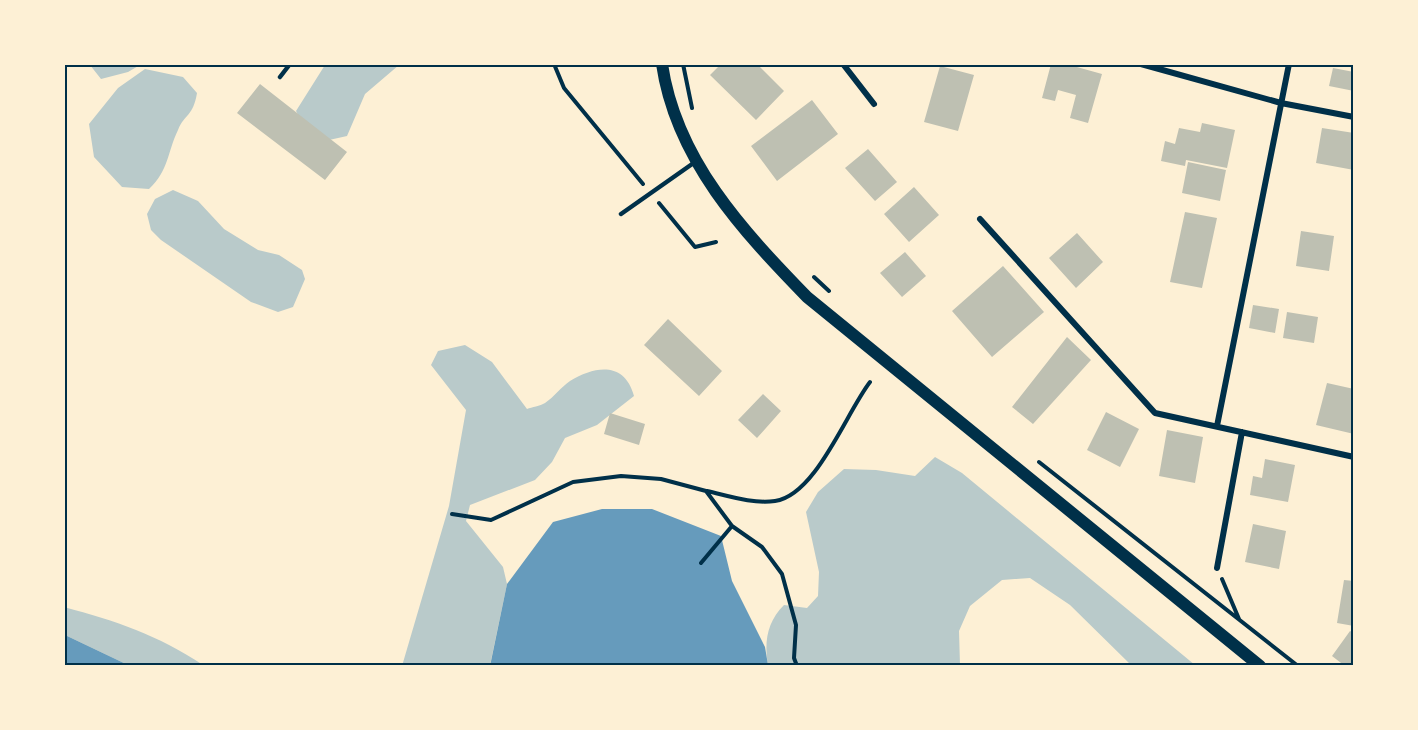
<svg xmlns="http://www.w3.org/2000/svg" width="1418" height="730" font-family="Arial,sans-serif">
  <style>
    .green { fill: #b9caca }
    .water { fill: #669bbc }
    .building { fill: #bec0b2 }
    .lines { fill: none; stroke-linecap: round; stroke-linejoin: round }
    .path { stroke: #003049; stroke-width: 4 }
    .service { stroke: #003049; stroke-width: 4.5 }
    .minor { stroke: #003049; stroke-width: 6 }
    .secondary { stroke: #003049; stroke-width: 12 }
    .neatline { fill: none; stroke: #003049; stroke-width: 2 }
  </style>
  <rect width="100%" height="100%" fill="#fdf0d5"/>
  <path class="green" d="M90,65H140L128,72L101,79Z
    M325,65H399L365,94L347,136L329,140L302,122L296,111Z
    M145,69L183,77L197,93C193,117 185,113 178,130C167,153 169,170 149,189L122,187L94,157L89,124L118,88Z
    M173,190L198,201L224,229L258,250L279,255L302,270L305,279L293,307L278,312L251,302L161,240L151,230L147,214L155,199Z
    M465,345L492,362L527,409C532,407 540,406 545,403C554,397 561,387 570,381C596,365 625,362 634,396L597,425L565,438L552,462L535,480L470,505L466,521L503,567L507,584L490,665L402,666L449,506L466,410L431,365L438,351Z
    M935,457L962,473L1195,665H1131L1070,605L1030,578L1002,580L970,606L959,631L960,665H768C764,642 767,622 784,605L807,608L818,596L819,572L806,512L818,492L844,469L876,470L915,476Z
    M64,607C116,621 158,635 203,665H128L65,635Z"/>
  <path class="water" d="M602,509H652L721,536L732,581L765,647L768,665L490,666L507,584L553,522Z
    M64,635H65L128,665H65Z"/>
  <path class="building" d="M721,64H757L784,91L756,120L710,75Z
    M1051,64H1066L1102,74L1088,123L1070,118L1076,95L1058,90L1055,101L1042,98Z
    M940,66L974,75L958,131L924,122Z
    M1333,68L1354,72V91L1329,86Z
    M260,84L347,152L325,180L237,113Z
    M812,100L838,134L777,181L751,146Z
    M1202,123L1235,130L1227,168L1186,160L1185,166L1161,161L1165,141L1175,144L1179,128L1200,132Z
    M1322,128L1354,133V170L1316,163Z
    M868,149L897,182L875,201L845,168Z
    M1188,162L1226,170L1220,201L1182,193Z
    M914,187L939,215L909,242L884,214Z
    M1185,212L1217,218L1202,288L1170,282Z
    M1301,231L1334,236L1329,271L1296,266Z
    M1077,233L1103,262L1076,288L1049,258Z
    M905,252L926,276L902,297L880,273Z
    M1003,266L1044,312L992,357L952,311Z
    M1253,305L1279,309L1275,333L1249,328Z
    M1287,312L1318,317L1314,343L1283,338Z
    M668,319L722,371L699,396L644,345Z
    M1067,337L1091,360L1033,424L1012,407Z
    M1327,383L1354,389V434L1316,425Z
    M763,394L781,411L757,438L738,420Z
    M1106,412L1139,429L1120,467L1087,450Z
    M610,413L645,424L639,445L604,434Z
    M1167,430L1203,437L1195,483L1159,476Z
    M1265,459L1295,465L1288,502L1250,495L1253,476L1262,478Z
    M1253,524L1286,531L1279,569L1245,562Z
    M1344,580L1354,581V626L1337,623Z
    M1350,631L1354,633V666H1345L1332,656Z"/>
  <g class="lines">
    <path class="path" d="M554,64L564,88L643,184
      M683,64L692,108
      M659,203L695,247L716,242
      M814,277L829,291
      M1039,462L1298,666
      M707,491C729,496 752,504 775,501C816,495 846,413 870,382
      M452,514L491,520L573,482L621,476L661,479L706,491L732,526L762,547L782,574L796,625L794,658L797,666
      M701,563L732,526
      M1222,579L1239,619"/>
    <path class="service" d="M280,77L290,64
      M621,214L695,162"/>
    <path class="minor" d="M843,64L874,104
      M1141,64L1281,103L1354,117
      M980,219L1155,413L1354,457
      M1217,426L1289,64
      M1217,568L1242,432"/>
    <path class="secondary" d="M662,64C676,160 743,231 807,297L1260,666"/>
  </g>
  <rect width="1418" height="730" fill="none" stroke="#fdf0d5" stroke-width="132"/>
  <rect x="66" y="66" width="1286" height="598" class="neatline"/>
</svg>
